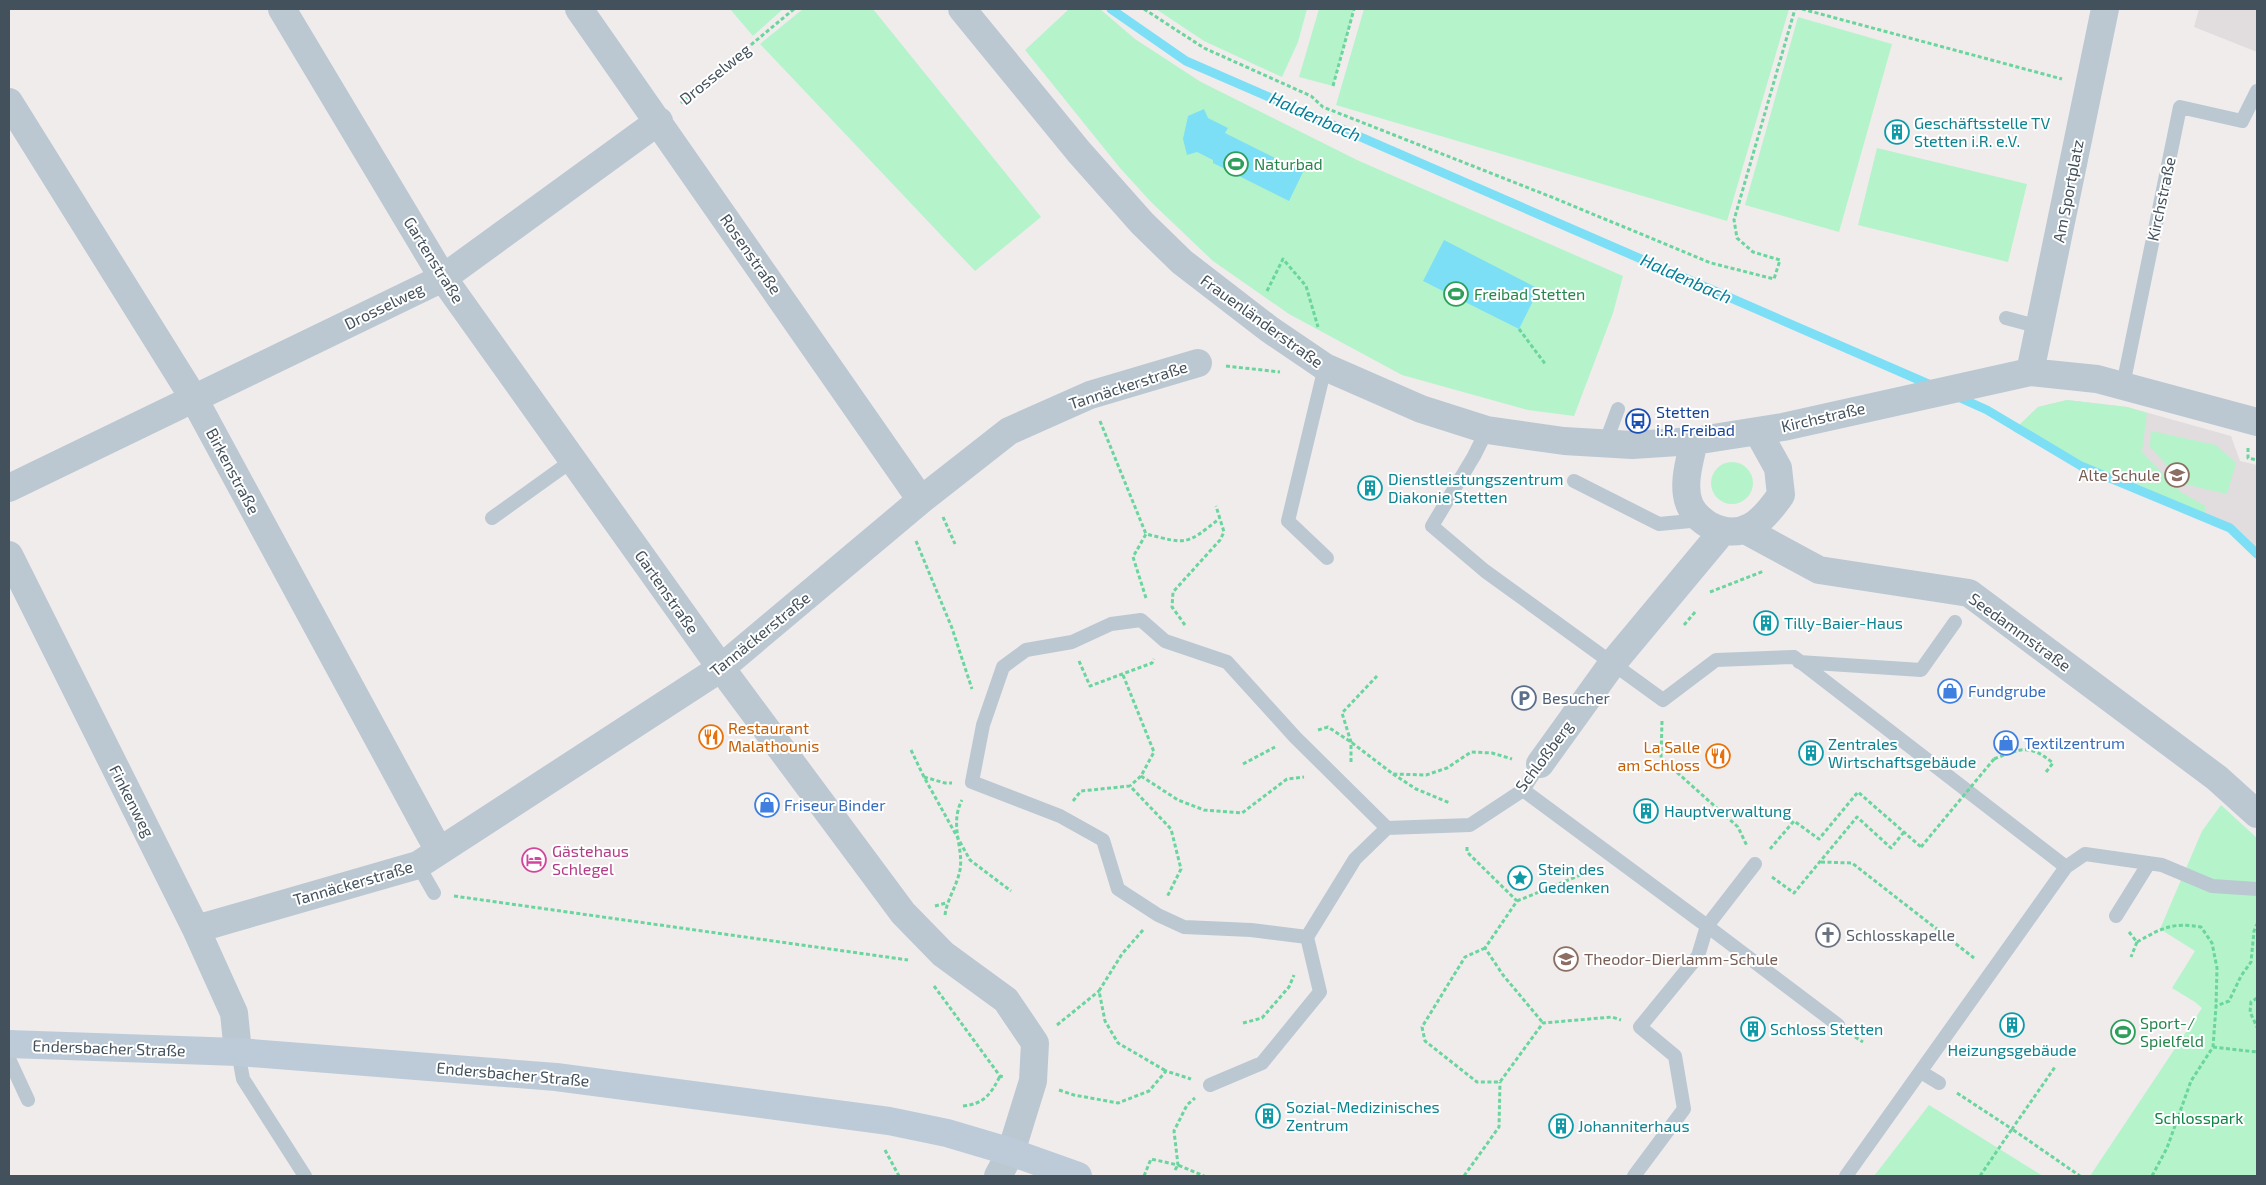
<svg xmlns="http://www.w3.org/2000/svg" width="2266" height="1185" font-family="'Exo 2',sans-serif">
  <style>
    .education { fill: #e1ddde }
    .green { fill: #b5f3cb }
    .water { fill: #7ddff5 }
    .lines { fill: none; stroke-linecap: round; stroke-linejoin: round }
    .stream { stroke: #7ddff5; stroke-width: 9 }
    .path { stroke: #6ad59d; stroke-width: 3; stroke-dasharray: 4 2.5; stroke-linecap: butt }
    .lane { stroke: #bbc8d1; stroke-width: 14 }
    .street { stroke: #bbc8d1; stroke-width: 28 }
    .secondary { stroke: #bdcbd9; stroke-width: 28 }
    .path-bridge { stroke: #6ad59d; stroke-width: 3; stroke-dasharray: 4 2.5; stroke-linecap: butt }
    .labels { text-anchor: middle; stroke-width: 4; stroke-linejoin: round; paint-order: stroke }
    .street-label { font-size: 16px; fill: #43515c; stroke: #fff }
    .culture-label { font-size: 16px; fill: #0d838f; stroke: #fff; text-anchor: start }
    .leisure-label { font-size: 16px; fill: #27864d; stroke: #fff; text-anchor: start }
    .transit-label { font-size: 16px; fill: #164399; stroke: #fff; text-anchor: start }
    .education-label { font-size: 16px; fill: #785e54; stroke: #fff; text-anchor: end }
    .shop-label { font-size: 16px; fill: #366cbe; stroke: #fff; text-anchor: start }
    .service-label { font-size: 16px; fill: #4e5e75; stroke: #fff; text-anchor: start }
    .food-label { font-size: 16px; fill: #c56008; stroke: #fff; text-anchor: start }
    .hotel-label { font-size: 16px; fill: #b23c85; stroke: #fff; text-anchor: start }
    .worship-label { font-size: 16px; fill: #5b616d; stroke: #fff; text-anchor: start }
    .park-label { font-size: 16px; fill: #0d8545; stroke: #fff }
    .water-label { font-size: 18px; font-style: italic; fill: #037f9a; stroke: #fff }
  </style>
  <rect width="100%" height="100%" fill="#f0ecec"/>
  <path class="education" d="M2199,9H2257V52L2194,27Z
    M2067,400L2127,407L2231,436L2240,461L2257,465V557L2229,531L2082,469L2013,431L2038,407Z"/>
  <path class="green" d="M730,9H783L753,36Z
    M803,9H873L1041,217L975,271L760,44Z
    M1069,9H1100L1135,39L1201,82L1357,160L1623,276L1613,313L1574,416L1528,410L1402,375L1289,314L1213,261L1151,202L1120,168L1025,50Z
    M1156,9H1307L1298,42L1282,77L1204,41Z
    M1319,9H1354L1333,86L1299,77Z
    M1364,9H1789L1727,221L1336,105Z
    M1798,17L1892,44L1839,232L1745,205Z
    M1877,148L2027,184L2008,262L1858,225Z
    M2067,400L2127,407L2147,413L2142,452L2181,492L2205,506V522L2111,481L2013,431L2038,407Z
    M2151,431L2216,445L2236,463L2227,494L2184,484L2150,447Z
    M1711 483a21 21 0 1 1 42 0a21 21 0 1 1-42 0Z
    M2221,805L2257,838V1176H2090L2202,1008L2195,1002L2172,988L2195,951L2160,929L2202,831Z
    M1929,1105L2043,1176H1874Z"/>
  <path class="water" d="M1204,109L1208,118L1228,128L1225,133L1303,172L1289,201L1213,163V160L1197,152L1187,155L1183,139L1188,116Z
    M1444,240L1539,289L1519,329L1423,281Z"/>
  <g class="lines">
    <path class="stream" d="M1111,9L1186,61L1933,386
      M1956,396L1987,410L2081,466L2230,528L2257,554"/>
    <path class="path" d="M1144,9L1204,48L1311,96L1323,107L1554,198L1711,263L1774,279L1780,260L1753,252L1737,238L1734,220L1795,9
      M1802,9L2062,79
      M1333,86L1354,9
      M681,103L794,9
      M1267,291L1283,259L1306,286L1318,327
      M1519,329L1546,365
      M1226,366L1280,372
      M1100,421L1146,534
      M2248,448V458L2257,460
      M943,517L955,544
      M916,541L952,628L972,689
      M1710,592L1764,571
      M1146,598L1133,557L1146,534C1187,544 1185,546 1219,519
      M1185,625L1172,607L1173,592L1220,540L1224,532L1216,506
      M1684,625L1696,611
      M1079,661L1090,686L1152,663L1154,659
      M1123,675L1154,752L1141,776L1130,786
      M1662,721L1661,758L1738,827L1747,846
      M1318,730L1328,727L1351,742L1393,774L1426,775L1447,768L1471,752L1492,753L1512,759
      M911,750L924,777L970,860L1011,891
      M1994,759C2021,748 2030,744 2053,763L2046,772
      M1351,762V742L1342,713L1377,676
      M1243,764L1275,747
      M1393,774L1416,789L1450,803
      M1141,776L1178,800L1204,810L1242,813L1287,779L1304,777
      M924,777L945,783H952
      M1073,801L1081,791L1130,786L1171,829L1181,869L1167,897
      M1467,847V852L1517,901L1485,948L1503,975L1543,1023
      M1770,849L1794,821L1819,839L1858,792L1921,847
      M1821,862L1852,863L1974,958
      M1772,877L1794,893L1857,817L1891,848L1904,832
      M454,896L908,960
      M1517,901L1595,869
      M935,906L946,903
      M945,915C947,899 957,886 960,870C964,848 949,825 962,800
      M1143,930L1122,954L1099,991L1105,1021L1118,1043L1166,1071
      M2129,932L2137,942L2131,957
      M2137,942C2162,928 2172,922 2201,927L2212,943L2217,968L2216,1006
      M1485,948L1465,957L1422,1027L1425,1041L1477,1082H1500L1543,1023L1612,1017L1621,1020
      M934,986L1000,1076L1004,1077
      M2257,998L2251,1002L2250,1012L2257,1027
      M1243,1023L1262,1018L1289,987L1294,975
      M1057,1025L1099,991
      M1855,1037L1863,1042
      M2213,1047L2257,1052
      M1059,1090L1074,1095L1118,1103L1149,1091L1166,1071L1191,1079
      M1957,1093L2012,1129L2055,1067
      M963,1106C984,1104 991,1094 1000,1076
      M885,1150L899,1176
      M1175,1170L1178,1165L1204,1176
      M1144,1176L1151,1159L1178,1165L1174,1131L1187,1105L1195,1098
      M1464,1176L1499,1127L1500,1082
      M1980,1176L2012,1129L2080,1176
      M2152,1176L2167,1148L2191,1081L2213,1047L2216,1006L2229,1001L2241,976L2251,962L2254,931L2257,924"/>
    <path class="lane" d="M2006,318L2040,327
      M1325,367L1288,521L1327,558
      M2123,385L2180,107L2242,121L2257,91
      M1487,430L1474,456L1432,526L1485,571L1663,700L1716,660L1794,657L2066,867L1846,1176
      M1605,444L1618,409
      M1574,481L1659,524L1701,520
      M492,518L573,460
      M1799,662L1921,670L1955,622
      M1523,790L1707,926L1698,956L1640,1027L1675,1056L1684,1109L1634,1176
      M1755,864L1707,926L1838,1025
      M418,865L434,893
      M2066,867L2085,854L2162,865L2212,886L2257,889
      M2116,916L2149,863
      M1307,937L1251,930L1184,927L1158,915L1118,889L1103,840L1060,816L972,782L983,725L1003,667L1026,650L1072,642L1111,624L1141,620L1165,641L1227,662L1295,737L1387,828
      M238,1052L243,1079L305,1176
      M9,1059L28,1100
      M1921,1072L1939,1083
      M1210,1085L1262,1063L1320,992L1307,937L1355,859L1387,828L1470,825L1523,790L1540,764"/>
    <path class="street" d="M282,9L443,278L721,668L903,913L943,954L1006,1000L1035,1043L1033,1081L1011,1152L998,1176
      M579,9L921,500
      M962,9L1079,152L1142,223L1182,262L1269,329L1325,367L1421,409L1487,430L1564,441L1632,445L1694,441L1783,427L2030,372L2097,379L2257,422
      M9,102L193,397L439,851
      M2030,372L2105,9
      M1694,441C1690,460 1682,484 1689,503C1692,512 1701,520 1709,525C1743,543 1763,521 1781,495L1778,468L1758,432
      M9,488L443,278L659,121
      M1745,530L1819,570L1969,593L2217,778L2257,814
      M9,555L196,929L234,1013L238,1052
      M1540,764L1612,664L1722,532
      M196,929L418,865L721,668L921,500L1009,431L1090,395L1198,363"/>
    <path class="secondary" d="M9,1044L238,1052L556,1077L889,1121L947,1133L1011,1152L1078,1176"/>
    <path class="path-bridge" d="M1921,847L1994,759"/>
  </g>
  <defs>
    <g id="building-ring" transform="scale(1.25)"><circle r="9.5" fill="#fff" stroke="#0f9aa8" stroke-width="1.5"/><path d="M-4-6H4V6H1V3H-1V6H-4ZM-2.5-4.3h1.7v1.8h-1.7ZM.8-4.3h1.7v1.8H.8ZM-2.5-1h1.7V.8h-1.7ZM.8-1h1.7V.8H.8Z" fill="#0f9aa8"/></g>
    <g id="stadium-ring" transform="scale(1.25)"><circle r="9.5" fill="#fff" stroke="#2e9e5b" stroke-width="1.5"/><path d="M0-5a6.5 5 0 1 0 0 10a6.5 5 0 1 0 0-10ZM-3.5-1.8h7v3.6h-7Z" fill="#2e9e5b"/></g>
    <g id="bus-ring" transform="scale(1.25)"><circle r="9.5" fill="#fff" stroke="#1a4fb4" stroke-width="1.5"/><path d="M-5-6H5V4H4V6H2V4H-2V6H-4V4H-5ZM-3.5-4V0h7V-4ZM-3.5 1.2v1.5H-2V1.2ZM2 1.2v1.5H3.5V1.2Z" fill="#1a4fb4"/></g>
    <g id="school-ring" transform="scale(1.25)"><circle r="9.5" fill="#fff" stroke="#8d6e63" stroke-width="1.5"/><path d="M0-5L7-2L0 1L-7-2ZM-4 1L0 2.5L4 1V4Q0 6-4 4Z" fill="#8d6e63"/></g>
    <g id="shop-ring" transform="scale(1.25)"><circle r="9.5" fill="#fff" stroke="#3f7fe0" stroke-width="1.5"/><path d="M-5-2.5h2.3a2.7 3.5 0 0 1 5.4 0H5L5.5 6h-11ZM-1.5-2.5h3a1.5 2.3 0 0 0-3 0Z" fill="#3f7fe0"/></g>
    <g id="parking-ring" transform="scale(1.25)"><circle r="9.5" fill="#fff" stroke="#5c6f8a" stroke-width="1.5"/><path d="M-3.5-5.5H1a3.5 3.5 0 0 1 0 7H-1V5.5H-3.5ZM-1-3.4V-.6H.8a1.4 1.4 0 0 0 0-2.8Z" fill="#5c6f8a"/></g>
    <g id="restaurant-ring" transform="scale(1.25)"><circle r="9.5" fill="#fff" stroke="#e8710a" stroke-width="1.5"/><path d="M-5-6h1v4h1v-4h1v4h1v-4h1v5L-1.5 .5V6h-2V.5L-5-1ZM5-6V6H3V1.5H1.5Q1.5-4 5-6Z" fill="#e8710a"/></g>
    <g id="hotel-ring" transform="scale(1.25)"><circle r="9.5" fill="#fff" stroke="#d1479c" stroke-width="1.5"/><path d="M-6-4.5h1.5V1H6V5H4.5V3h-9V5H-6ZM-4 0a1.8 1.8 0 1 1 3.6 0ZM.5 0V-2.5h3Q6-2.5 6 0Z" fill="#d1479c"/></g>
    <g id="sight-ring" transform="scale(1.25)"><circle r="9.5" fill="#fff" stroke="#0f9aa8" stroke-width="1.5"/><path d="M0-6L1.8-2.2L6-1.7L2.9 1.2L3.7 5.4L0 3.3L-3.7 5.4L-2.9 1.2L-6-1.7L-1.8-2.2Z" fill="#0f9aa8"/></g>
    <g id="church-ring" transform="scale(1.25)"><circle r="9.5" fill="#fff" stroke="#6b7280" stroke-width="1.5"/><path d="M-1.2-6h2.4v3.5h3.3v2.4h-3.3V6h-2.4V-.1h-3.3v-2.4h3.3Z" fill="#6b7280"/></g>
  </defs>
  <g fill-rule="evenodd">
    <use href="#building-ring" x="1897" y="132"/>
    <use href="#stadium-ring" x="1236" y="164"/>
    <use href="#stadium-ring" x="1456" y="294"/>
    <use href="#bus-ring" x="1638" y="421"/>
    <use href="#school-ring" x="2177" y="475"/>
    <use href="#building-ring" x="1370" y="488"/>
    <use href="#building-ring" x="1766" y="623"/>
    <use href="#shop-ring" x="1950" y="691"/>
    <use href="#parking-ring" x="1524" y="698"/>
    <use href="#restaurant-ring" x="711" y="737"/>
    <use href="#shop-ring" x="2006" y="743"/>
    <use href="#building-ring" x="1811" y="753"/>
    <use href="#restaurant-ring" x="1718" y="756"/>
    <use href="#shop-ring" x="767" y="805"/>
    <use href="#building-ring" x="1646" y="811"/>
    <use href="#hotel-ring" x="534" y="860"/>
    <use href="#sight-ring" x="1520" y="878"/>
    <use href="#church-ring" x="1828" y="935"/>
    <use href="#school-ring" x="1566" y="959"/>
    <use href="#building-ring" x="2012" y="1025"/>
    <use href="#building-ring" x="1753" y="1029"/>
    <use href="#stadium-ring" x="2123" y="1032"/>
    <use href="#building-ring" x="1268" y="1116"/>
    <use href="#building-ring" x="1561" y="1126"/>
  </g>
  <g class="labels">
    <g class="street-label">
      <text transform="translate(715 74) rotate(-39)" y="6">Drosselweg</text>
      <text transform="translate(2068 191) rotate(-79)" y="6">Am Sportplatz</text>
      <text transform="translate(2161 199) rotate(-78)" y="6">Kirchstraße</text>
      <text transform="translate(751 254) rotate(55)" y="6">Rosenstraße</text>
      <text transform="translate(434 260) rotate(58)" y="6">Gartenstraße</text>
      <text transform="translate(384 306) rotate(-26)" y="6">Drosselweg</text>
      <text transform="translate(1262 321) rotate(36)" y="6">Frauenländerstraße</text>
      <text transform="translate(1128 385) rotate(-18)" y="6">Tannäckerstraße</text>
      <text transform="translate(1823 417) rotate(-13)" y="6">Kirchstraße</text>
      <text transform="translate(233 471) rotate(62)" y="6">Birkenstraße</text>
      <text transform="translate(667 592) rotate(55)" y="6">Gartenstraße</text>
      <text transform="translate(2020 632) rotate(36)" y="6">Seedammstraße</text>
      <text transform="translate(760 634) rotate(-39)" y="6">Tannäckerstraße</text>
      <text transform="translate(1544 756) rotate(-53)" y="6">Schloßberg</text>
      <text transform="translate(132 801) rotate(63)" y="6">Finkenweg</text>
      <text transform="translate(353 883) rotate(-16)" y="6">Tannäckerstraße</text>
      <text transform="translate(109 1048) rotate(2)" y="6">Endersbacher Straße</text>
      <text transform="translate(513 1074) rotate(5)" y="6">Endersbacher Straße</text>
    </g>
    <g class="culture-label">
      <text x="1914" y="129">Geschäftsstelle TV<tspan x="1914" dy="18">Stetten i.R. e.V.</tspan></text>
      <text x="1388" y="485">Dienstleistungszentrum<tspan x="1388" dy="18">Diakonie Stetten</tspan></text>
      <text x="1784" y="629">Tilly-Baier-Haus</text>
      <text x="1828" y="750">Zentrales<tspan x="1828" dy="18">Wirtschaftsgebäude</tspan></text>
      <text x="1664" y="817">Hauptverwaltung</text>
      <text x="1538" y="875">Stein des<tspan x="1538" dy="18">Gedenken</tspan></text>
      <text x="1770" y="1035">Schloss Stetten</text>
      <text x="2012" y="1056" text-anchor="middle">Heizungsgebäude</text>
      <text x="1286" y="1113">Sozial-Medizinisches<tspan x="1286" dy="18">Zentrum</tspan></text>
      <text x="1578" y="1132">Johanniterhaus</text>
    </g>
    <g class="leisure-label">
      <text x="1254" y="170">Naturbad</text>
      <text x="1474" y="300">Freibad Stetten</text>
      <text x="2140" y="1029">Sport-/<tspan x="2140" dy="18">Spielfeld</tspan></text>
    </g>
    <g class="transit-label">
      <text x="1656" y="418">Stetten<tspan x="1656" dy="18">i.R. Freibad</tspan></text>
    </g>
    <g class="education-label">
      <text x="2160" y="481">Alte Schule</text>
      <text x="1584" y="965" text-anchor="start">Theodor-Dierlamm-Schule</text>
    </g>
    <g class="shop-label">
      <text x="1968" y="697">Fundgrube</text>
      <text x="2024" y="749">Textilzentrum</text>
      <text x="784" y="811">Friseur Binder</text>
    </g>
    <g class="service-label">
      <text x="1542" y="704">Besucher</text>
    </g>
    <g class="food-label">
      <text x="728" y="734">Restaurant<tspan x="728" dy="18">Malathounis</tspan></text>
      <text x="1700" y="753" text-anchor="end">La Salle<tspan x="1700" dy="18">am Schloss</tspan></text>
    </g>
    <g class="hotel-label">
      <text x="552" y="857">Gästehaus<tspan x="552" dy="18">Schlegel</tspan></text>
    </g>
    <g class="worship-label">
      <text x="1846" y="941">Schlosskapelle</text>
    </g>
    <g class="park-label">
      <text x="2199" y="1124">Schlosspark</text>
    </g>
    <g class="water-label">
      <text transform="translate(1315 117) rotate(24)" y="6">Haldenbach</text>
      <text transform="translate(1686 279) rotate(24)" y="6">Haldenbach</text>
    </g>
  </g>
  <rect width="2266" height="1185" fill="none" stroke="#43515c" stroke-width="20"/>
</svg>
